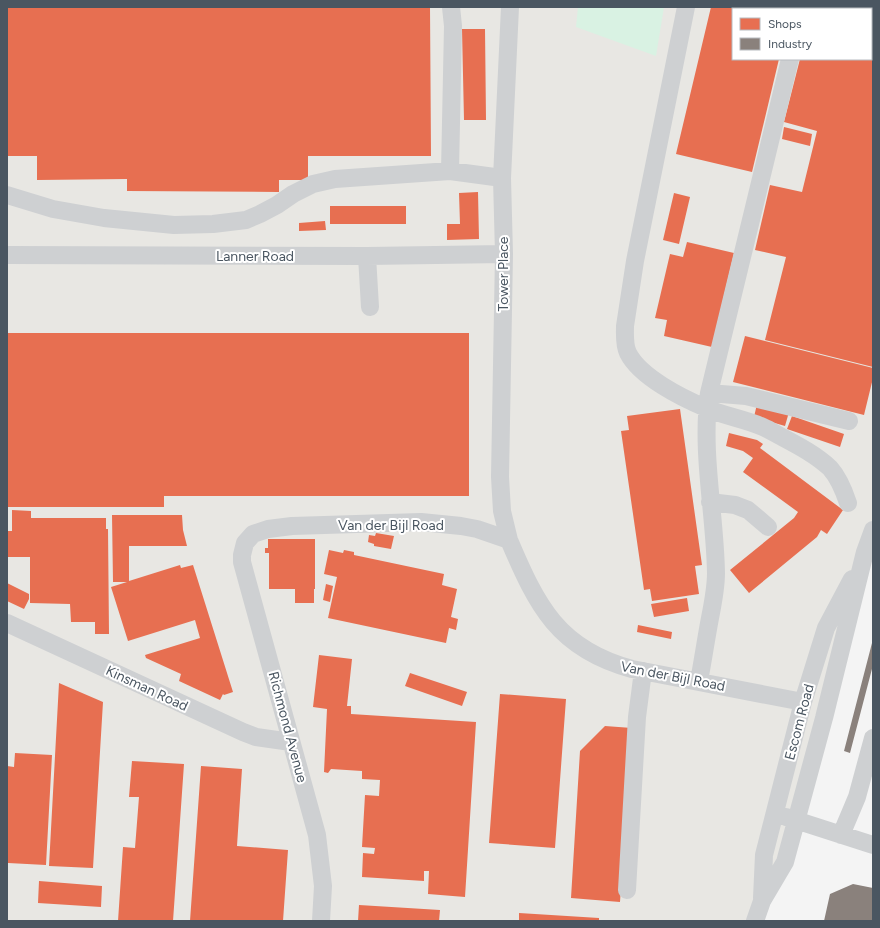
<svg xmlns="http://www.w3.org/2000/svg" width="880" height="928" font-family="Figtree,sans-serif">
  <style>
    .commercial { fill: #e8e7e3; fill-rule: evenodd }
    .green { fill: #d9f2e3 }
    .shops { fill: #e76f51 }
    .industry { fill: #8a817c }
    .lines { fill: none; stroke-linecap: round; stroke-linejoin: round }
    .minor { stroke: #ced0d2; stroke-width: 18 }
    .labels { text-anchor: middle; stroke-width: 4; stroke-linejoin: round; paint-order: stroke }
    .street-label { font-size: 14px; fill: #4a5661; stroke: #fff }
  </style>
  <rect width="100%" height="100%" fill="#f4f4f4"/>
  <path class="commercial" d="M7,7H873V532L824,718L756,921H7ZM733,9H871V59H733Z"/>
  <path class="green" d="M578,7H664L656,56L576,27Z"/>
  <path class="shops" d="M7,7H430L431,156H308V180H279V192L127,191V179L37,180V156H7Z
    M711,7H791L790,9H733V59H779L752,172L676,154Z
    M813,7H873V367L765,340L786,257L755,250L770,185L802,192L817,131L784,122L800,59H871V9H812Z
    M462,29H485L486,120H464Z
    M784,127L812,134L810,146L782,139Z
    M478,192L479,239L447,240V224H460L459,193Z
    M674,193L690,197L679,244L663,240Z
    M330,206H406V224H330Z
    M325,221L326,230L299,231V223Z
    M687,242L734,253L712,347L664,336L667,320L655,318L670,254L683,257Z
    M7,333H469V496H164V507H7Z
    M745,336L873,368V378L864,415L733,382Z
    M757,404L789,412L785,426L754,417Z
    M680,409L702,565L695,566L699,594L652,601L650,589L644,590L621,431L629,430L627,416Z
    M792,416L844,434L840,447L787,429Z
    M729,433L757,440L763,444L760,448L843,510L827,534L821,530L817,537L749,593L730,570L794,518L798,512L743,472L753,458L743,451L726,446Z
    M12,510L31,511V529V518H106V529H108L109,634H95V622H71L70,604L30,603V557H7V531H12Z
    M112,515H182L183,530L187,546H129V581L180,565L181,568L193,565L233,692L224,695L223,694L220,700L179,681L181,674L146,658L145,655L200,638L195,620L128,641L111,587L127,582H113Z
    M376,533L394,536L391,549L374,546V544L368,542L369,535L375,536Z
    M268,539H315V589H314V603H295V589H269V553H265V548H268Z
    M329,550L343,553L344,550L354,552V555L444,574L442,585L457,589L451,617L458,619L456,630L449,628L446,643L328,618L337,577L324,574Z
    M7,583L29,594V599L24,609L7,601Z
    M326,584L333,586L330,602L323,600Z
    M687,598L689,611L654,617L651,604Z
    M638,625L672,632L671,639L637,632Z
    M319,655L352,659L347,706H351V714L476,722L465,897L428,894L429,871H424V881L362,877L363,853L374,854L375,848L362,847L365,795L379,796L380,780L362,779V771L331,769L328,773L324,772L327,709L313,707Z
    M410,673L467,692L462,706L405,686Z
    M59,683L103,702L93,868L49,866Z
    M500,694L566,699L555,848L489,843Z
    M605,726L632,728L620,902L571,898L580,751Z
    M15,753L52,755L46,865L8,863L7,766L14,767Z
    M132,761L184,764L173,921H118L123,847L135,848L139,797H129Z
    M201,766L242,769L237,846L288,850L283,921H190Z
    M39,881L102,886L101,907L38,903Z
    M359,905L440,910L439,921H358Z
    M519,913L599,918V921H519Z"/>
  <path class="industry" d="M872,643L873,665L850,753L844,751Z
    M853,884L873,888V921H824L830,894Z"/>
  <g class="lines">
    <path class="minor" d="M686,7L635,261L625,326C625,334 624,345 628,353C640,377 682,398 706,408C724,416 745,419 763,427C770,430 776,434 782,437C799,446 816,455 830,468C839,478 844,491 848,503
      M802,9V7
      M450,171L453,26L451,7
      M7,195L53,209L104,218L174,225L213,224L246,220L260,214L277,205L293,194L313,184L335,179L450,171L502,178
      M7,255L367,256L504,254
      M367,256L370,307
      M709,393L746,396L849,421
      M710,502L735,505L748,510L768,527
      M509,540L502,511L500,477L504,254L502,178L510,7
      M7,623L243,732L256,737L291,742
      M699,681C703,660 706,639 710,618C713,603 716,588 716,573C715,513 701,453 709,393L790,59
      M786,817L873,845
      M841,835L857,797L873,738
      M627,890L637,717L643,671
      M762,898L764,855L803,702L826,628L852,579
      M321,921L323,886L317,835L242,562V555L245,543L253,534L268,529L292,526L421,522L461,526L477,529L509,540C537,606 558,649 632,669L803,702
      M755,921L762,901L785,862L824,718L865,552L873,530"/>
  </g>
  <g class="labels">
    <g class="street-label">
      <text x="255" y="261">Lanner Road</text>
      <text transform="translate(503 274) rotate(-90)" y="5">Tower Place</text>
      <text x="391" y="530">Van der Bijl Road</text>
      <text transform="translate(673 676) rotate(11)" y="5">Van der Bijl Road</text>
      <text transform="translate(147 688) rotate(25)" y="5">Kinsman Road</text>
      <text transform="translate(799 722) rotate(-75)" y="5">Escom Road</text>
      <text transform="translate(288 727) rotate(75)" y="5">Richmond Avenue</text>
    </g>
  </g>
  <rect width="880" height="928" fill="none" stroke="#4a5661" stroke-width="16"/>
  <rect x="732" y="8" width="140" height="52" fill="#ffffff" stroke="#b7bbc0"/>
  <rect x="740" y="18" width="20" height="12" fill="#e76f51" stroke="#b7bbc0"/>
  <text x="768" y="28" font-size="12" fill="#4a5661">Shops</text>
  <rect x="740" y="38" width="20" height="12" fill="#8a817c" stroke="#b7bbc0"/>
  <text x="768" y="48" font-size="12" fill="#4a5661">Industry</text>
</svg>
